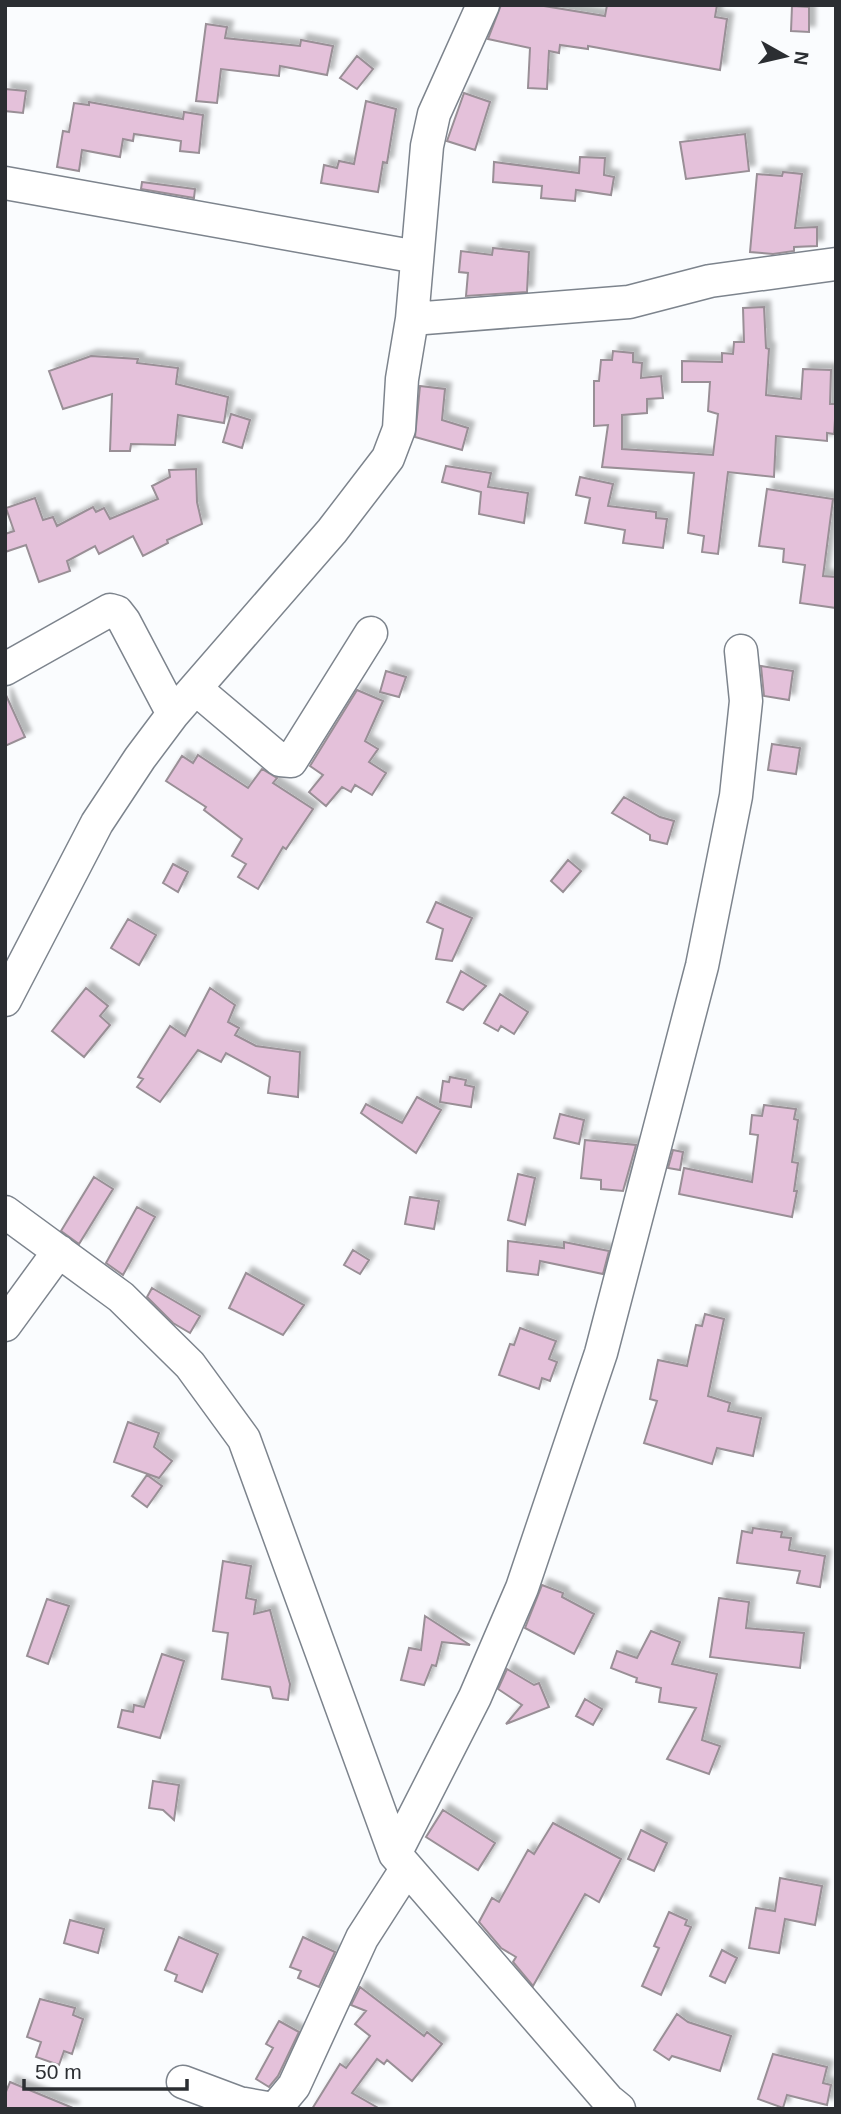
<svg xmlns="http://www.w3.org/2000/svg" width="841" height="2114" font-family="Helvetica,sans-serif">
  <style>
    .building { fill: #e4c1da; stroke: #998f96; stroke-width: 2; filter: url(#shadow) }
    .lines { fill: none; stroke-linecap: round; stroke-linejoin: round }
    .minor-casing { stroke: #7d848d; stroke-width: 35 }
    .minor { stroke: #fff; stroke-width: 32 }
  </style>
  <defs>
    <filter id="shadow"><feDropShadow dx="6" dy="-6" stdDeviation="2" flood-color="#0004"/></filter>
  </defs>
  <rect width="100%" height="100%" fill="#fafcfe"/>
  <path class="building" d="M501,5H538L605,16L607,5H717L715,17L727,19L720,70L588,46V49L560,45L559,53L549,51L547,89L528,88L530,48L488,39Z
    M792,6L809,7V32L791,31Z
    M206,24L227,27L225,38L300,46L301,40L333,46L327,75L280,66L279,76L221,69L217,103L196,101Z
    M357,56L373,69L357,89L340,78Z
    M5,89L26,91L23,113L5,111Z
    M464,93L490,102L475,150L447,141Z
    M366,101L396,109L387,163L383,162L378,192L321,183L324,165L337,168L339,161L354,164Z
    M89,102L183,119L184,112L203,115L199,153L180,151L181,141L134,134L133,141L123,139L120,157L82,150L79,171L57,167L63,131L69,132L74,103L89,105Z
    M745,134L749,171L686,179L680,142Z
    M580,157L605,158L604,175L614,177L611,195L576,190L575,201L541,198L542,186L493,182L494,162L579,173Z
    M783,172L802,174L795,228L817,227V246L794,247V251L773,254L750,252L757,174L782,176Z
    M142,182L195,189L194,198L141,189Z
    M493,248L529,252L527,292L466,296L468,273L459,272L461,251L492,255Z
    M764,307L766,348L769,349L766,395L801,399L803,369L831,370L830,404H836L834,434L827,433V441L776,436L774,477L728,472L718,554L702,552L704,536L688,533L694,473L602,467L608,425L594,426V381H599L601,360H612L613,351L633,353V362L642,363L641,378L661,376L663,398L647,399V413L622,415V449L713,455L718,414L708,411L710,382H682V361L722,362V353L733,354L734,342H744L743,308Z
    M91,356L138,359L137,363L178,368L176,384L228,397L224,423L178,415L175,445L131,444L130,451H110L112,394L63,409L49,371Z
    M420,386L445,389L442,420L468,428L462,450L415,437Z
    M231,414L250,420L242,448L223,442Z
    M446,466L491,473L488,487L528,493L524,523L479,514L481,492L442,482Z
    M196,469L197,502L202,524L167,540L168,543L143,556L133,536L99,554L95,546L67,561L70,571L39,582L26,545L5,552V534L14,531L6,508L35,498L43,520L53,517L57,526L93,507L96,512L104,508L110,519L158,499L152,486L170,477L169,470Z
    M580,477L613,484L608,506L656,512V518L667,519L663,548L623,543L625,530L585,523L590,498L576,495Z
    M767,489L833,499L823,576L836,577V608L800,603L805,565L783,562L784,549L759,546Z
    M761,666L793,671L789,700L764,696Z
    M386,671L406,677L399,697L380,692Z
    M357,690L383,701L365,741L378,749L369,762L386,773L372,795L355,785L351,792L342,787L326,806L309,792L323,775L310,766Z
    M5,693L25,737L5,746Z
    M772,744L800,748L796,774L768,770Z
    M198,755L248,788L262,769L277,778L273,783L313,809L286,849L283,847L258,889L238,877L246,864L232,856L242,839L204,810L206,807L166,781L182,756L193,763Z
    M624,797L660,817L674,821L667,844L650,840V835L612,813Z
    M568,860L581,871L563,892L551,881Z
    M173,864L188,872L178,892L163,883Z
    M436,902L472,918L452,961L436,959L443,929L427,922Z
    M128,919L156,935L139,965L111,948Z
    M461,971L486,986L463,1010L447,1002Z
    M86,988L108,1006L100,1016L110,1025L84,1057L52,1031Z
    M210,988L235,1005L228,1022L239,1028L235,1035L256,1046L300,1052L298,1097L268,1093L270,1077L226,1053L221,1062L198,1050L160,1102L137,1087L143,1079L138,1077L170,1026L185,1036Z
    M500,994L528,1012L514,1034L501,1026L498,1031L484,1023Z
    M450,1077L466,1080L465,1085L474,1087L471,1107L440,1102L443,1081L449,1082Z
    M417,1097L441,1110L416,1153L361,1113L366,1104L402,1123Z
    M764,1105L796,1109L794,1119L798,1120L792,1162L798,1163L794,1191H797L792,1217L679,1194L684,1168L752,1182L758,1135L750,1134L752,1115L762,1116Z
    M560,1114L584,1120L579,1144L554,1138Z
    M585,1140L636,1145L623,1191L601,1189V1180L581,1178Z
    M673,1150L683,1152L680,1170L668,1168Z
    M518,1174L535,1178L525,1225L508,1220Z
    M94,1177L113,1189L79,1244L61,1231Z
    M410,1197L439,1201L434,1229L405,1224Z
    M137,1207L155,1217L123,1275L106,1263Z
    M508,1241L564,1248V1242L609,1251L603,1274L540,1261L538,1275L507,1271Z
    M353,1250L369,1260L360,1274L344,1265Z
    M246,1273L304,1305L283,1335L229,1308Z
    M152,1288L200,1316L190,1333L173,1323L147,1297Z
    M705,1314L724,1319L708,1396L730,1403L728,1411L761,1418L753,1456L717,1448L712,1464L644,1443L657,1401L650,1399L658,1360L687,1366L696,1325L702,1326Z
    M520,1328L556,1341L549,1359L557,1362L550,1381L542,1378L539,1389L499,1375L510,1344L514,1345Z
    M128,1422L159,1433L154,1447L172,1461L159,1478L114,1462Z
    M147,1475L162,1486L147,1507L132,1496Z
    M753,1528L782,1532L781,1537L791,1538L789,1550L825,1556L820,1587L797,1583L800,1571L737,1563L742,1531L752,1533Z
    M223,1561L251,1566L246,1598L256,1600L254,1614L270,1610L290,1684L288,1700L273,1698L270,1687L222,1679L228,1633L213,1631Z
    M542,1585L563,1593L562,1597L594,1614L574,1654L525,1628Z
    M719,1598L749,1602L746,1628L804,1633L800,1668L710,1657Z
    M47,1599L69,1606L48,1664L27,1656Z
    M425,1616L470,1645L442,1642L436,1666L432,1665L424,1685L401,1680L409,1648L421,1650Z
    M651,1631L680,1642L672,1664L717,1674L702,1740L720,1746L709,1774L667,1759L696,1708L659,1702L661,1688L636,1682L637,1678L611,1668L617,1651L637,1658Z
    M162,1654L184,1661L160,1738L118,1727L122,1710L133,1712L134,1705L144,1707Z
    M507,1669L534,1685L539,1683L549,1707L506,1724L522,1705L498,1689Z
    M585,1699L602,1709L593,1725L576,1716Z
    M153,1781L179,1785L174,1820L163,1810L149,1808Z
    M443,1810L495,1843L478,1870L426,1837Z
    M553,1823L621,1859L599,1902L585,1894L533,1986L513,1962L516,1957L501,1948L479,1922L492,1898L499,1902L528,1850L534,1854Z
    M641,1830L667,1843L654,1871L628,1859Z
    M780,1878L822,1886L815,1925L785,1919L779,1953L749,1948L756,1908L775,1911Z
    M669,1912L687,1920L685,1925L691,1927L661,1995L642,1986L659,1948L654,1946Z
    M70,1920L104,1929L98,1953L64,1943Z
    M179,1937L218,1954L202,1992L175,1981L177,1975L165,1970Z
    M303,1937L335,1952L319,1987L298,1978L301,1971L290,1967Z
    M722,1950L737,1958L725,1983L710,1976Z
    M360,1987L424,2036L427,2032L442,2044L412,2081L387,2060L384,2064L377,2059L352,2093L380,2109H312L340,2064L346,2068L370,2036L355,2024L366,2011L351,2005Z
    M40,1999L75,2008L73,2015L83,2019L72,2054L64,2051L59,2065L36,2057L41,2042L27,2037Z
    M677,2014L688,2022L731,2036L720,2071L672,2056L669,2060L654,2050Z
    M279,2021L299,2032L278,2076L269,2087L256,2079L273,2048L266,2044Z
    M773,2054L827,2067L823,2083L831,2085L827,2105L787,2095L783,2108L758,2099Z
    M10,2082L73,2108V2109H5V2094Z"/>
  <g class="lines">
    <g class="minor-casing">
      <path id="minor" d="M5,183L417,257
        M412,319L629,302L710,281L836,264
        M5,669L110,610L117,612L124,621L173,714
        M196,689L280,760L291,761L371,633
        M5,1000L97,823L140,758L173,714L332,531L388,458L399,429L402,379L412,319L427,146L434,114L483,5
        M5,1212L121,1297L190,1365L244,1439L395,1854L608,2100L619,2109
        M5,1325L59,1251
        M395,1854L475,1697L522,1588L601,1353L702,966L736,796L746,701L741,651
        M183,2082L239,2103L273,2109
        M275,2109L294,2086L362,1938L407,1868"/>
    </g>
    <use href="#minor" class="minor"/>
  </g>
  <rect width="841" height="2114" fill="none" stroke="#2b2e32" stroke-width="14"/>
  <g transform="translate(785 56) rotate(98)" stroke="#fafcfe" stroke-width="5" paint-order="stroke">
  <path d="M0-5L12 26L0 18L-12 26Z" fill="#2b2e32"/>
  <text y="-10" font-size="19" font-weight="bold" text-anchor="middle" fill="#2b2e32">N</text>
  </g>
  <path d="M24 2079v10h163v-10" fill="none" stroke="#2b2e32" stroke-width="3.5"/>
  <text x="35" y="2079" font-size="21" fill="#2b2e32" stroke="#fafcfe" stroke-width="5" paint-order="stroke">50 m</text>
</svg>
